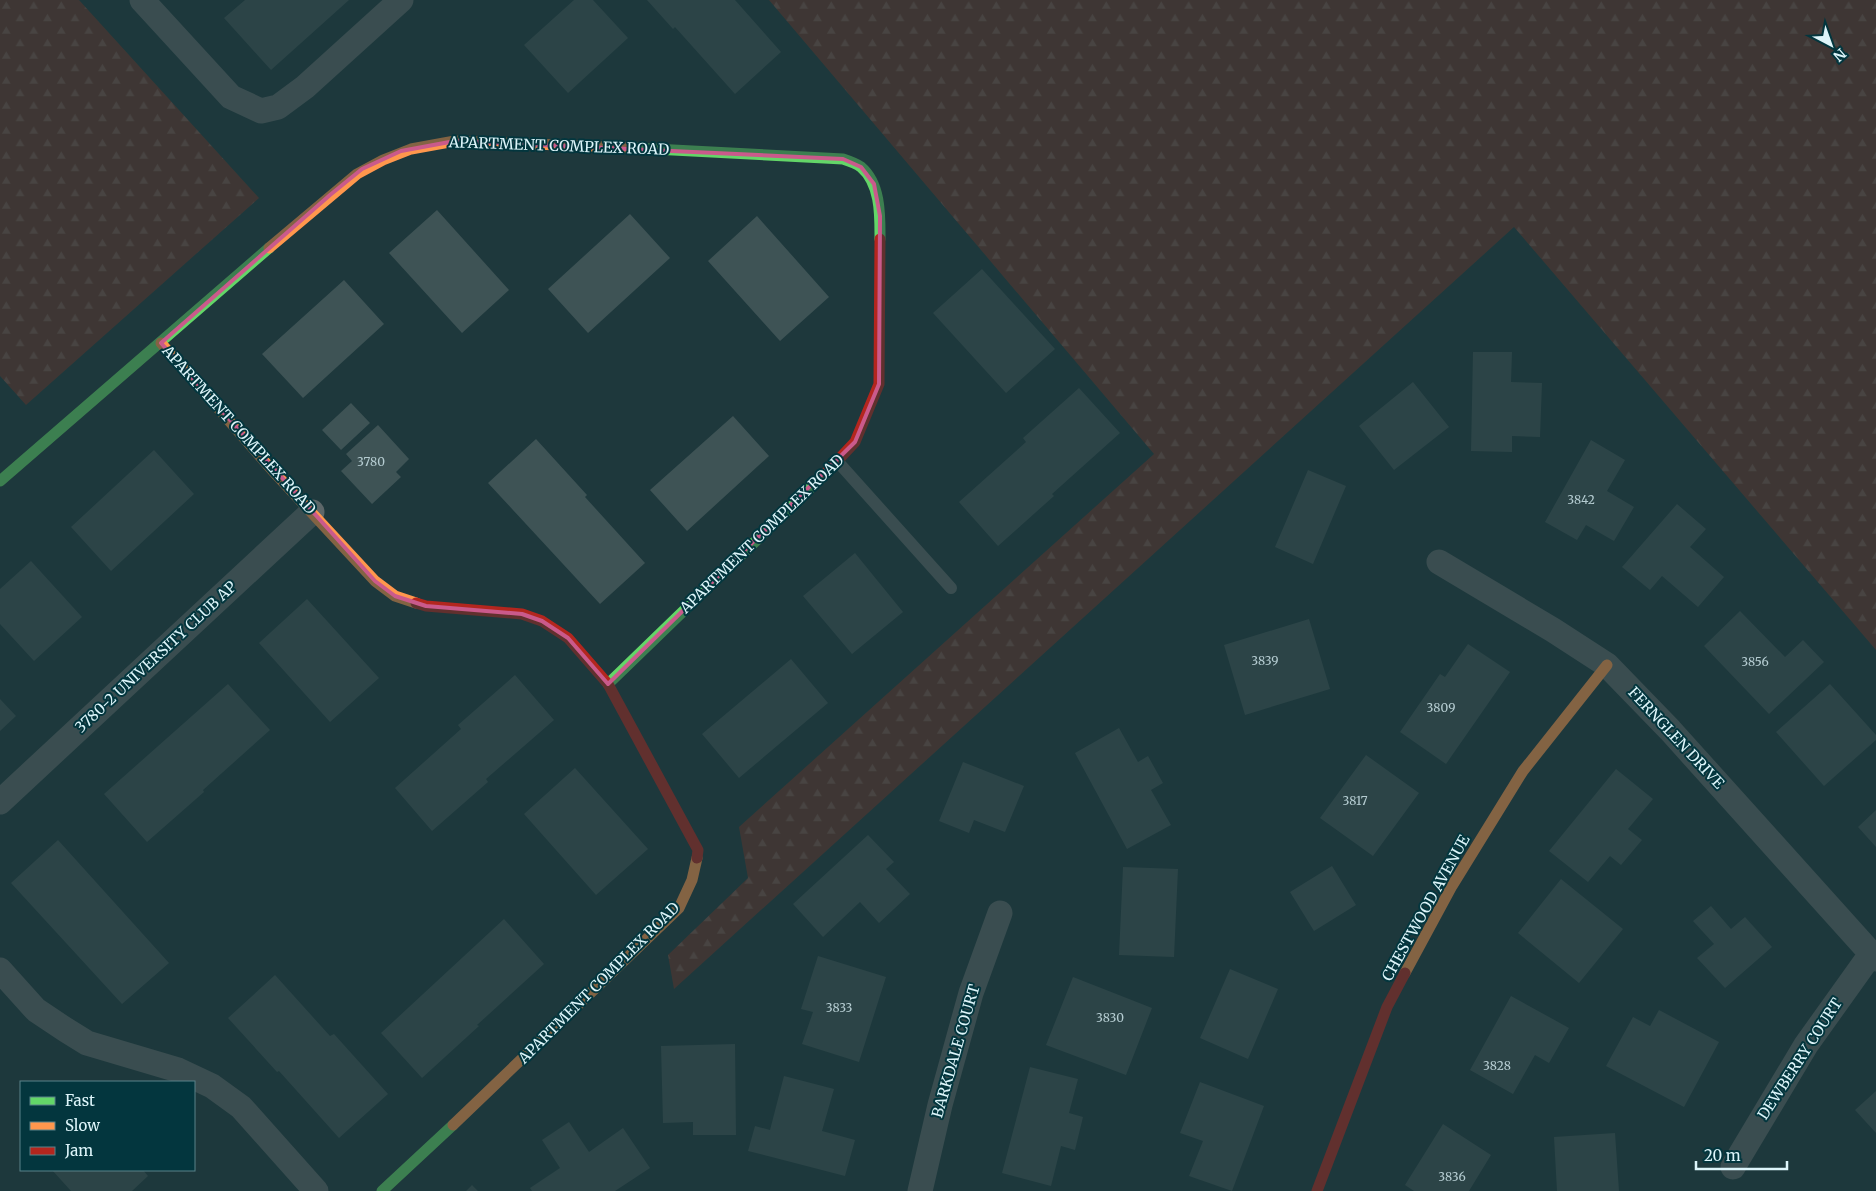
<svg xmlns="http://www.w3.org/2000/svg" width="1876" height="1191" font-family="Merriweather,serif">
  <style>
    .forest { fill: url(#forest-firs) }
    .building { fill: #3e5355 }
    .lines { fill: none; stroke-linecap: round; stroke-linejoin: round }
    .lane { stroke: #5d6769; stroke-width: 12 }
    .street { stroke: #5d6769; stroke-width: 25 }
    .fast { stroke: #63d668; stroke-width: 11 }
    .slow { stroke: #ff974d; stroke-width: 11 }
    .jam { stroke: #b3261e; stroke-width: 11 }
    .marked { fill: none; stroke: #ca5a8b; stroke-width: 4; stroke-linejoin: round }
    .labels { text-anchor: middle; stroke-width: 4; stroke-linejoin: round; paint-order: stroke }
    .number-label { font-size: 12px; fill: #b5ccd1 }
    .street-label { font-size: 15px; fill: #ddf5fa; stroke: #03363e }
  </style>
  <defs>
    <pattern id="forest-firs" width="22" height="20" patternUnits="userSpaceOnUse" patternTransform="scale(1.25)"><rect width="22" height="20" fill="#67342a"/><path d="M5 1l3.5 6h-7zM16 11l3.5 6h-7z" fill="#7c524a"/></pattern>
  </defs>
  <rect width="100%" height="100%" fill="#1e383c"/>
  <path class="forest" d="M0,0H79L259,198L26,405L0,376Z
    M769,0H1876V650L1514,227L674,989L668,955L748,878L739,827L1154,454Z"/>
  <path class="building" d="M245,0H349L271,70L224,18Z
    M574,0H593L628,38L568,93L524,45Z
    M647,0H735L781,52L735,94L675,27L673,29Z
    M437,210L509,290L462,333L389,253Z
    M630,214L670,258L588,333L548,289Z
    M757,216L829,297L780,341L708,261Z
    M982,269L1055,349L1006,393L933,313Z
    M344,280L384,324L303,398L262,354Z
    M1473,352H1512L1511,382L1542,383L1540,437L1512,436V452L1471,451Z
    M1413,382L1449,427L1394,470L1359,426Z
    M1079,388L1120,433L1052,494L1054,496L998,546L959,502L1026,442L1023,438Z
    M351,403L370,423L341,450L322,430Z
    M733,416L769,456L687,531L650,490Z
    M378,425L409,459L396,472L401,477L372,504L341,471L352,461L346,454Z
    M536,439L587,495L585,497L645,563L600,604L488,483Z
    M1591,440L1625,460L1607,491L1634,507L1614,541L1586,525L1577,540L1545,522Z
    M154,450L194,494L111,571L71,527Z
    M1308,470L1346,486L1313,564L1275,547Z
    M1677,504L1706,529L1690,547L1724,577L1698,607L1662,576L1650,590L1622,567Z
    M855,553L903,612L852,654L803,596Z
    M31,561L82,617L34,661L0,624V589Z
    M307,599L379,678L330,722L259,643Z
    M1740,611L1785,657L1803,640L1824,662L1769,714L1704,646Z
    M1309,619L1330,689L1245,715L1224,645Z
    M1468,644L1510,672L1446,764L1400,732L1440,674L1445,677Z
    M791,659L828,703L739,778L702,734Z
    M515,675L554,720L486,779L488,782L432,831L395,788L461,729L458,725Z
    M228,684L270,730L203,790L204,792L147,842L104,794Z
    M1830,684L1876,735V740L1824,786L1776,732Z
    M0,699L16,716L0,731Z
    M1119,728L1138,762L1148,756L1163,783L1151,790L1171,825L1127,849L1075,753Z
    M1366,755L1419,793L1373,856L1320,818Z
    M963,762L1024,786L1005,832L974,820L969,833L939,821Z
    M575,768L648,849L596,895L524,814Z
    M1616,769L1653,799L1628,829L1642,840L1621,865L1610,856L1588,882L1549,851Z
    M1876,810V847L1858,827Z
    M868,835L894,862L886,869L910,894L879,923L860,902L823,937L793,904Z
    M58,840L169,963L122,1004L11,883Z
    M1332,866L1356,905L1314,931L1290,892Z
    M1123,867L1178,869L1174,957L1119,955Z
    M1561,879L1623,929L1579,983L1518,933Z
    M1711,906L1731,929L1745,917L1772,947L1725,988L1697,958L1714,944L1693,921Z
    M504,919L544,964L477,1025L479,1026L422,1078L381,1033Z
    M818,956L886,977L859,1062L802,1044L813,1012L801,1009Z
    M1230,969L1278,989L1248,1059L1200,1038Z
    M275,975L330,1036L334,1034L388,1094L339,1138L279,1071L277,1072L228,1018Z
    M1073,977L1152,1008L1126,1075L1046,1045Z
    M1511,996L1569,1028L1549,1063L1535,1055L1513,1094L1470,1070Z
    M1659,1010L1719,1042L1684,1107L1606,1066L1633,1017L1650,1026Z
    M735,1044L736,1135H693V1122L663,1123L661,1046Z
    M1030,1067L1078,1079L1069,1113L1083,1117L1075,1150L1061,1146L1051,1186L1002,1173Z
    M784,1076L834,1089L822,1131L855,1140L845,1176L748,1151L755,1126L770,1130Z
    M1200,1082L1264,1106L1232,1191L1189,1176L1203,1141L1180,1133Z
    M1876,1091V1133L1855,1110Z
    M569,1122L589,1152L623,1128L650,1168L615,1191H532L530,1188L560,1168L542,1140Z
    M1443,1124L1491,1155L1469,1191H1414L1405,1185Z
    M1615,1133L1619,1191H1557L1554,1137Z
    M52,1170H143L148,1176L132,1191H71Z
    M472,1185L478,1191H466Z"/>
  <g class="lines">
    <path class="lane" d="M838,462L951,588"/>
    <path class="street" d="M142,0L231,97L261,111L278,107L305,87L401,0
      M1439,562L1553,630L1607,665L1670,730L1876,959
      M0,802L312,512
      M0,970L36,1010L66,1030L87,1043L178,1070L212,1086L241,1107L316,1191
      M1733,1167L1806,1045L1871,954
      M920,1191L940,1105L971,993L1000,913"/>
    <path class="fast" d="M635,148L843,159C849,161 857,164 861,167C881,184 880,216 880,239
      M0,481L269,248
      M608,684L826,473
      M382,1191L453,1125"/>
    <path class="slow" d="M269,248L357,174L383,160L411,149L455,141L635,148
      M161,343L272,470L375,581L395,596L416,603
      M1405,973L1452,886L1523,771L1607,665
      M453,1125L679,908L692,880L697,858"/>
    <path class="jam" d="M826,473L855,442L879,384L880,239
      M416,603L426,606L522,614L542,621L568,638L608,684L698,850L697,858
      M1317,1191L1387,1007L1405,973"/>
  </g>
  <path d="M0 0H1876V1191H0ZM455,141L843,159L861,167L874,184L880,216L879,384L855,442L608,684L568,638L542,621L522,614L426,606L395,596L375,581L161,343L330,195L362,169L401,151Z" fill="#1e383c" fill-opacity=".55" fill-rule="evenodd"/>
  <path class="marked" d="M455,141L843,159L861,167L874,184L880,216L879,384L855,442L608,684L568,638L542,621L522,614L426,606L395,596L375,581L161,343L330,195L362,169L401,151Z"/>
  <g class="labels">
    <g class="number-label">
      <text x="371" y="466">3780</text>
      <text x="1581" y="504">3842</text>
      <text x="1265" y="665">3839</text>
      <text x="1755" y="666">3856</text>
      <text x="1441" y="712">3809</text>
      <text x="1355" y="805">3817</text>
      <text x="839" y="1012">3833</text>
      <text x="1110" y="1022">3830</text>
      <text x="1497" y="1070">3828</text>
      <text x="1452" y="1181">3836</text>
    </g>
    <g class="street-label">
      <text transform="translate(559 146) rotate(2)" y="5">APARTMENT COMPLEX ROAD</text>
      <text transform="translate(239 430) rotate(48)" y="5">APARTMENT COMPLEX ROAD</text>
      <text transform="translate(762 534) rotate(-44)" y="5">APARTMENT COMPLEX ROAD</text>
      <text transform="translate(156 657) rotate(-43)" y="5">3780-2 UNIVERSITY CLUB AP</text>
      <text transform="translate(1676 738) rotate(47)" y="5">FERNGLEN DRIVE</text>
      <text transform="translate(1426 908) rotate(-61)" y="5">CHESTWOOD AVENUE</text>
      <text transform="translate(599 983) rotate(-45)" y="5">APARTMENT COMPLEX ROAD</text>
      <text transform="translate(956 1051) rotate(-74)" y="5">BARKDALE COURT</text>
      <text transform="translate(1800 1059) rotate(-57)" y="5">DEWBERRY COURT</text>
    </g>
  </g>
  <rect x="20" y="1081" width="175" height="90" fill="#03363e" stroke="#5a8289"/>
  <rect x="30" y="1097" width="25" height="8" fill="#63d668" stroke="#5a8289"/>
  <text x="65" y="1106" font-size="15" fill="#ddf5fa">Fast</text>
  <rect x="30" y="1122" width="25" height="8" fill="#ff974d" stroke="#5a8289"/>
  <text x="65" y="1131" font-size="15" fill="#ddf5fa">Slow</text>
  <rect x="30" y="1147" width="25" height="8" fill="#b3261e" stroke="#5a8289"/>
  <text x="65" y="1156" font-size="15" fill="#ddf5fa">Jam</text>
  <g transform="translate(1831 45) rotate(139)" stroke="#03363e" stroke-width="4" paint-order="stroke">
  <path d="M0-4L9 19L0 12L-9 19Z" fill="#ddf5fa"/>
  <text y="-8" font-size="14" font-weight="bold" text-anchor="middle" fill="#ddf5fa">N</text>
  </g>
  <path d="M1696 1161v8h91v-8" fill="none" stroke="#ddf5fa" stroke-width="2.5"/>
  <text x="1704" y="1161" font-size="15" fill="#ddf5fa" stroke="#03363e" stroke-width="4" paint-order="stroke">20 m</text>
</svg>
